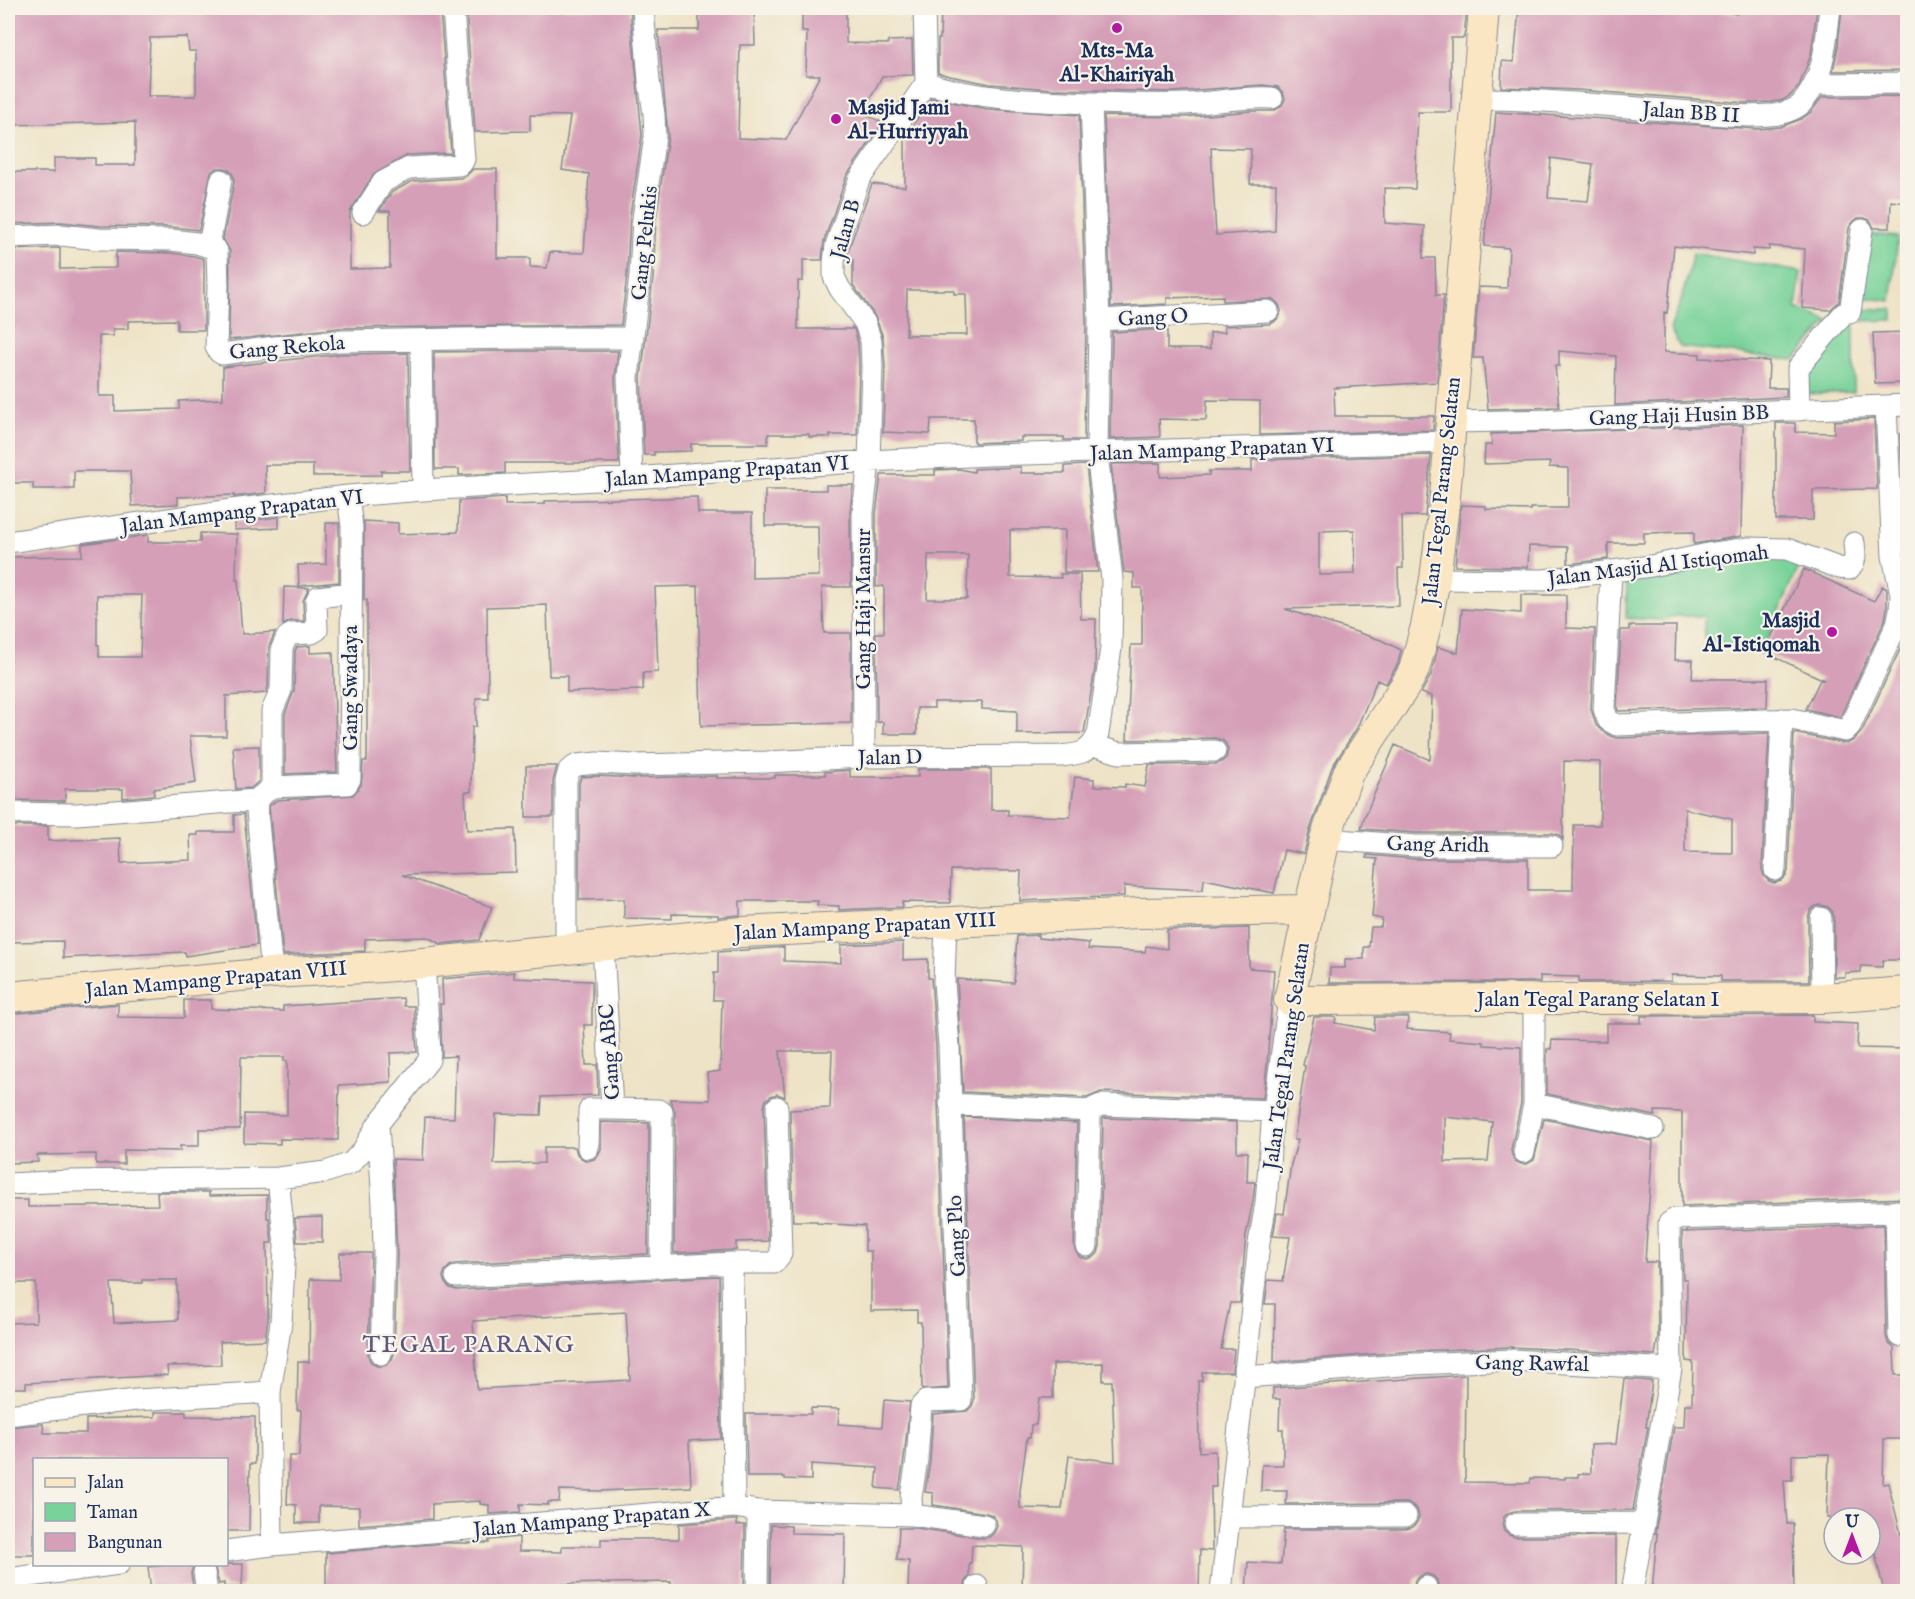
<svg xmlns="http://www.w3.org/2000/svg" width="1915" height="1599" font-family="'IM FELL English',serif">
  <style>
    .green { fill: #78d299; stroke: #4a807c; stroke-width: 1.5 }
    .building { fill: #d59fb8; fill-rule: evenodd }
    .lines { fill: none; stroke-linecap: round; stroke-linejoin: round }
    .street-casing { stroke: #848992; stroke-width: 23 }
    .secondary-casing { stroke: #848992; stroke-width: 32 }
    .street { stroke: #fff; stroke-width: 21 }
    .secondary { stroke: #fbe6c4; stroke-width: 30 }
    .poi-dot { fill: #b5179e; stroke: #f7f3e8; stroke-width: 2 }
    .labels { text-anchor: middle; stroke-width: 4.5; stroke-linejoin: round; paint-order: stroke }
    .poi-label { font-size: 21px; font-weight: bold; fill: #1b2f5e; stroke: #f7f3e8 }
    .street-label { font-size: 21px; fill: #1b2f5e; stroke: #f7f3e8 }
    .quarter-label { font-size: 24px; letter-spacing: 1.5px; fill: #5c567e; stroke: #f7f3e8 }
  </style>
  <rect width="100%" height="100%" fill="#f7f3e8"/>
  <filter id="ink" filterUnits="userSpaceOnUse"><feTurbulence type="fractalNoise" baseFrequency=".0167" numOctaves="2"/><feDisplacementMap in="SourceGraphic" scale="12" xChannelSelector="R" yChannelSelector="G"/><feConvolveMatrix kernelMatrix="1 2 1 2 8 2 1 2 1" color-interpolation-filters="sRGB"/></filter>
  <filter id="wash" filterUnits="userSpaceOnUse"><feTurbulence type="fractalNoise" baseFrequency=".008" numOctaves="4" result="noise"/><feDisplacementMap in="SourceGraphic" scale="24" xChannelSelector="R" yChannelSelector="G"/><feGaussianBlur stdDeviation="1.35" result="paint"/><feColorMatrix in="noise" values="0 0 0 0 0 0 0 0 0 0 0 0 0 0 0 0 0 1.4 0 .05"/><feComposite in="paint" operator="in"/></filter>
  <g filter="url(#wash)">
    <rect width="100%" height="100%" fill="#eee3c6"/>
    <path class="green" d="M1868,234L1898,237L1891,301L1861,297Z
      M1693,253L1801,272L1796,308L1829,321L1794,360L1680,347L1670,329L1681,301Z
      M1893,309V320L1854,321V392L1803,394V366L1854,310Z
      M1736,556L1802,560L1763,648L1738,647L1705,639L1704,616H1675L1663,620L1626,618L1627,577Z"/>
    <g id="blocks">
      <path class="building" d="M11,8H440L451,153L408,155L373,175L350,212V269L390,268V211H379L392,192L413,181L460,178L466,176L473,169H497V258H530V267L547,268L550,252L584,253L589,174L562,170L570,116L530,115V131L475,132L466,8H630L642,135L630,216L627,275L621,325L340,328L229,340L230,251L223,239L234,182L233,175L229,170L224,168H217L211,172L199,230L171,227L100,226L61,222L8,224V172H54V158H95V165H135V122L8,125V57H12ZM187,37L189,51H196V96H148L150,38Z
        M699,8H754L755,45H740L738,138L786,140L820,75H806L807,32H802V8H846V43L888,44V41L912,40L913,75L882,76L863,113L883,123L847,175L824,241L822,260H803V281H798V329H852V327L854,329L858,343L859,367L857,435H830V437H809V434H768V444H691V451L654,452V455H644L641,378L653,278L656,219L668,136L658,30H699Z
        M941,8H1467L1464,38H1451V112H1418L1415,189L1384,188L1385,223L1425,226L1423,258H1435L1436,295H1444L1437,382L1334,388L1335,416H1434L1433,430L1260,435V401L1207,400L1206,420L1159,419L1160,437L1110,439L1112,332L1167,329V349H1210V333L1225,332L1224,326L1269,324L1274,322L1279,317L1281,311L1279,305L1273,299L1223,301V296L1167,298V304L1111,307L1104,116L1185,117L1251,111H1272L1277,109L1282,105L1285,99L1283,93L1278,87L1262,85L1173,92L1051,89L990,84L950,76L938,73V39H940ZM1211,148L1251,149L1250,184H1276L1275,231L1216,235Z
        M1519,8H1695L1737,14L1738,8H1817L1811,55L1799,86L1791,95L1783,100L1772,102L1746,103L1578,90L1501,87L1502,61L1514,62Z
        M1842,8H1908V70L1833,71L1838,47Z
        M1908,96V203L1891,201L1890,228H1874L1870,220L1864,218H1858L1852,223L1849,228L1839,302L1830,310L1802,308L1805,249L1769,246V250L1753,249V255L1674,246L1667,313L1664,312V352L1700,354V358L1769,361L1768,388H1786V397L1615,405L1616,356L1559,351V366H1555L1559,407L1488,409L1483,358H1473L1479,287L1507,288L1509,248L1484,246L1496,112L1758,129L1780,127L1801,119L1811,112L1822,97ZM1551,158L1593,164L1588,201L1548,198Z
        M931,98L987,109L1079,115L1086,320L1084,440H1064V437H1021V441L974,443V419H931L930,434L883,432L885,367L883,337L875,316L853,285V260H847L849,248L872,184L905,187V136L913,140L914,123ZM907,290H954V294H966L967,335H906Z
        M60,248V269L114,268L116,267V252L170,253L194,256L204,259V330H177V320L128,321V329H113V336H99V396H115V411L179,409V401L223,399V367L341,354L408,353L410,471H381V475L313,476V465H265L266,493L234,497V495L178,497V504L132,506L130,471H74V489H33V483H8V250Z
        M1908,332V383L1875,384L1873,333Z
        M524,351H618L615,378L619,463H505V473L459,475V469H435L434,352Z
        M1874,419L1877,489L1813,490V520H1776V423H1795V432L1834,433V421Z
        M1743,425L1741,536L1694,544V532L1644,533V543H1608V559L1568,564V547L1529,546L1528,567L1455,566L1461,505L1486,506V509L1531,510V508H1568V468L1549,467L1550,462L1484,464L1485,445H1492L1491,434Z
        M1900,434H1908V488H1903Z
        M1431,455L1425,516H1402L1403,568H1398L1399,606L1285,609L1381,640L1401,650L1398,664L1386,684L1377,680L1357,728L1332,767L1309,833L1304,854L1284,850L1274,893L1204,879L1203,890L1124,886V896L1020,901L1021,871L951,870L950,903L902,902L903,907L839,910V906L817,905L818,901H740V915L718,917V915L672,914V919L624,918V899L579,900V783L581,777L597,776L635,778L717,776V778H775V775H825V772L850,770V777H918V769H991V810H1008V815L1070,817L1075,777L1094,779V786L1125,787V784L1145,787L1149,765L1215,764L1221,762L1226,758L1228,750L1226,744L1222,740L1215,738L1127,740L1131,645H1142V588H1134V573L1124,572L1111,464L1160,463V477L1209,475V471H1252V460ZM1354,530L1355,574L1319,575V531Z
        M1086,465L1098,572H1064L1065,530H1010V577L1061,578L1060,574H1080L1081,619H1096L1095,669L1084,733L1017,734V711L982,709V702H934V708H917V734H883V722H877L876,633H884V586L876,587V514L881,475H935V470L959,469L974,472V469L1021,467V473H1065V466ZM928,555H968L967,599H927Z
        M826,485H853L850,513L851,587H822L824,633H851V723L701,726L698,586L655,587L658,672L643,673V690L567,692V676H549L547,605L487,607L488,698H476V727H472L471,792H465L467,830L515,829L516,872L402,875L492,907L479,940L441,944L427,937L365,939V951L283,955L269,806L277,800L353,795L361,785L363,761H367V600H364V521L398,523V534L458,532L459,501L505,498V505L545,504V501L697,497L698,513H752V578L819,576L818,526H765V490H826Z
        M279,517V528L235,530V522Z
        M326,523H339V582L299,586L298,565L326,564Z
        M200,533L237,534L236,580H238L242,634L275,632L269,647L268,687L266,693L226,696V736H190L196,783L154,789V795L123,798V789H65V801L8,800L9,709H8V557L82,556V544L148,535V542H200ZM97,595H142L140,657H99V645H97Z
        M1804,569L1874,601L1882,586L1887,589V608L1885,620L1840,717L1806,709L1820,680H1824L1764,652Z
        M284,587L309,588L303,601L304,621H291L283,625Z
        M1521,595H1566V628L1595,629L1591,709L1596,725L1602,731L1611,736L1617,738L1769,733L1762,869L1764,876L1769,881L1774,883L1781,881L1786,876L1788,871L1794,733L1842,743H1848L1854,740L1862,731L1908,632V960H1883L1882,967L1861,966V972L1845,973V977H1834V917L1832,911L1828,907L1820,905L1814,907L1810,911L1808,918L1809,981H1721V976L1671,975V981L1579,982V977L1540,976V982L1329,983L1330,968H1345V959H1364V947H1369L1371,927H1381L1382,919L1372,917L1377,859L1366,858L1367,855L1416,859H1528V890H1573L1574,825H1600V762L1564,761L1563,840L1559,835L1552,833H1416L1361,829L1365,816L1395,745L1430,760L1432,696L1421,693L1431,675L1438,647L1458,653L1462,609L1521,613ZM1685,809L1732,819V853L1685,852Z
        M1629,626H1676L1675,660H1693L1692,679H1768L1767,707L1618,711L1617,707L1621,630H1629Z
        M310,646V653L333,652L337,772L285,774V714L294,691L295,651L297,647Z
        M259,746V781L251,788L236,789L233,747Z
        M526,766H557L553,781V817H526Z
        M244,814L257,945L186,956L185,952L63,958V941L8,942V826H48V841L120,838L121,863L191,860L190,835H198V832H234V815Z
        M1249,928V968L1274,970L1267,1065L1263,1098L1101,1092L1087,1098L963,1092L957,979L1014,983L1017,936L1038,935V938L1089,943L1088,949L1145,952L1146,946L1167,949V930Z
        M903,942V960L928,959V978H931L936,1046L948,1388L922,1390L921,1322H917V1310L871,1311V1251H865V1226L817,1223V1221H793L790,1110L830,1108L832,1051H780L785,1097L777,1094L771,1096L766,1100L764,1107L768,1241L736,1242V1250L674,1253L675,1112L670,1099L710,1100L707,1073L720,1071L722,1000H713L714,973H718V952L784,947V961L841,963V945Z
        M514,972V978L592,981V1025H584L586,1065H597L598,1095L542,1097L541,1115L496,1114L494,1164L544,1163V1147H575L577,1154L581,1158L587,1161L594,1159L598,1155L601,1149V1122L649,1123L648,1254L455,1264L450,1266L445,1271L443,1277L445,1283L450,1288L457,1290L719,1276L721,1439L689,1441L691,1487L600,1491L560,1490L559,1502H548V1505L520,1504V1512L489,1514V1505L480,1504V1501L432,1504V1519L359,1525V1507L319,1506V1523H296V1505L287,1504L289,1456H299L301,1410H297L298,1362H309L310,1279L339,1280L340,1253H371L368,1354L370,1361L375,1365L380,1367L386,1365L391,1361L394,1354L397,1254L393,1159L423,1160L425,1117L454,1118L456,1056L442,1057L440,1004H443L442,979ZM626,1312L630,1380L477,1389L473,1321Z
        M403,998L404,1006H414L417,1052L390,1053L391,1082L339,1085L338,1140L280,1139V1144L244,1143V1114L287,1115V1061H284V1057H241L240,1129H199V1146H180V1151L124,1150V1164H96V1154L37,1155L38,1162L10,1163L8,1014L118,1004V1017L184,1018V1000H211V1009L283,1011V1006Z
        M1813,1015V1022L1858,1024L1857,1048L1908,1049V1198L1682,1206V1112L1655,1111V1116L1547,1094V1049H1551L1552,1040L1606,1041V1023H1641V1016Z
        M1314,1017H1333L1336,1018L1335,1023L1374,1030L1375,1017H1408L1407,1029L1450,1032L1449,1039L1484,1042V1045L1521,1047V1103L1511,1150L1512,1155L1515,1161L1521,1164H1527L1534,1160L1544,1119L1653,1141L1645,1262H1657L1658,1337L1655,1355L1512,1347L1414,1351L1274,1362L1275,1304H1265L1268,1280L1283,1281L1290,1237L1273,1236L1277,1213L1284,1214L1291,1164L1298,1140H1294L1305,1066L1303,1065ZM1445,1117L1492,1122L1488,1161L1445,1162Z
        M964,1117L1077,1123L1074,1246L1076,1252L1080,1257L1087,1259L1094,1257L1098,1253L1100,1246L1103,1118L1237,1122V1152H1248L1247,1182H1255L1253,1201L1246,1235L1240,1303H1230L1221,1349H1234L1232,1372H1202V1381H1198L1199,1452L1215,1451L1216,1487H1211L1212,1551L1200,1550L1199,1592H1022L1023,1547L972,1545L971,1563H969V1577L966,1580L964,1592H908L909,1561L897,1560L899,1528H916L983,1538L989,1537L994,1533L997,1526L996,1520L992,1515L986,1513L933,1505V1493L925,1492L930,1461L933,1414L967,1411L972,1406L974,1400ZM1103,1363V1381H1112L1115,1462L1069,1456L1062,1509L1020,1508V1491L1027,1438H1030L1031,1425H1036L1039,1398H1053V1364Z
        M157,1192H209V1196L267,1195V1218H269L272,1243H267L268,1318L265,1340L220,1342L221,1365L167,1366L168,1375L26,1383V1388H8V1323L36,1322V1283H8V1200H28V1207L158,1205ZM142,1280H177L178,1320L114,1323L111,1283H142Z
        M322,1217V1242H297L295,1218Z
        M1884,1225L1886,1336L1888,1343L1894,1348L1895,1375H1906L1903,1439H1884L1883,1484L1888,1483L1901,1534H1908V1592H1884L1870,1530V1518H1827L1829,1454L1792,1455V1480H1784L1787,1524L1793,1523L1794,1592H1652L1657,1534L1655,1533L1674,1427H1684L1685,1404H1692L1693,1362L1686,1361L1687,1279H1683L1682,1232Z
        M1466,1375L1465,1482L1530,1483L1531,1478L1565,1479V1477H1578V1474L1591,1473V1445L1616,1444L1624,1379L1652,1381L1646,1427H1648L1633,1510L1515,1511L1508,1513L1504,1517L1502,1524L1504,1531L1509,1535L1515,1537L1616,1536V1592H1439L1437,1580L1433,1576L1427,1574L1420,1576L1415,1580L1413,1592H1246L1248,1562L1281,1564L1284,1529H1406L1413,1527L1417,1522L1419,1517L1417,1509L1412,1505L1407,1503L1286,1504L1287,1491H1261L1262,1465H1283V1429H1279L1280,1399H1273V1388Z
        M884,1400L910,1402L904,1459L899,1490L876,1488L878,1468L811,1464V1480L785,1479V1477H747L746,1414H811V1408L839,1409L838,1424L882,1427Z
        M155,1412H186V1416L255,1417V1464H250L249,1531H226V1460H34V1555H8V1427L43,1424L44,1433H86V1419L155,1417Z
        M733,1520H737V1525H745L744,1592H671V1582L557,1584V1592H388V1590L326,1588V1553L447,1543H489V1540L519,1537V1551L562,1552V1546H601V1539H679V1524Z
        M771,1525L791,1526V1533L845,1534L844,1592H770Z
        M175,1564H194L191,1573L193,1586L151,1591L148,1567Z
        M214,1564H243L242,1587H224V1583L219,1584Z"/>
    </g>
  </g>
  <g filter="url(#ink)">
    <use href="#blocks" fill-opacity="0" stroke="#848992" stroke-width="1.5"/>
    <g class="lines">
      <g class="street-casing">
        <path id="street" d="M926,83C981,100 1036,101 1093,103C1124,104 1154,105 1185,104C1214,103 1243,96 1272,98
          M1814,84L1908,83
          M1477,99C1544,99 1611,106 1678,111C1708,113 1739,118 1769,115C1779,115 1796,110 1802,103C1825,77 1826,40 1830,8
          M363,213L383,182L409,168L459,165L462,163L464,159L453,8
          M8,237L61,235L99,239L171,240L197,243L215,249L217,251L218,286L216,347L219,352L222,354L274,347L340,341L524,338H633
          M209,246L221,180
          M1099,320L1268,311
          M421,340L423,490
          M1799,410L1798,368L1844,313L1850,312L1862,230
          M1450,422L1557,420L1908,405
          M632,478L628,377L640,276L643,218L655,136L654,114L649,81L643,8
          M8,542L231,510L348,496L423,490L632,478L869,461L989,455L1449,442
          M1611,572L1604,709L1608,720L1617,725L1792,719L1845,731L1850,726L1897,624L1900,610L1901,594L1893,556L1886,407
          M1435,579L1544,580L1651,566L1708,554L1749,548L1787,549L1839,568L1849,569C1857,561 1855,554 1854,543
          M1093,745L1119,753L1215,751
          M864,757L863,513L869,461L872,367L871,341L865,323L840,289L834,277V263L836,245L859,180L926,83L924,8
          M272,787V711L281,690L282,648L287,637L292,634L312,633L317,630L316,601L318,597L351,593
          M256,800L272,973
          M8,813L77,814L256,800L272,787L347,784L350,779L352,527L348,496
          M1325,839L1416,846H1552
          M1775,870L1782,719
          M1821,918L1822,998
          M603,945L612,1109L658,1110L662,1112L661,1267
          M566,949V781L569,770L577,765L597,763L635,765L766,762L864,757L1060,756C1080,754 1089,754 1098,734L1111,648L1112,579L1097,453L1099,320L1091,103
          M950,1104L1092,1111
          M1534,1104L1653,1129
          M378,1124L383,1205L384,1254L381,1354
          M588,1148L589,1111L590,1109H612
          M1524,1152L1534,1104V1000
          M8,1184L70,1181L278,1178L326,1172L351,1163L363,1150L378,1124L429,1060L430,1051L424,963
          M1896,1211L1899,1336
          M1087,1246L1090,1115L1094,1108L1101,1105L1274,1111
          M732,1263H774L781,1254L777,1107
          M456,1277L732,1263L734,1507
          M1245,1377L1415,1364L1513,1360L1671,1369
          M8,1415L136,1400L270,1392
          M912,1515L911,1497L917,1460L921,1406L926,1401L961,1400L949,1045L944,982L946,922
          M1230,1517L1406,1516
          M1515,1524L1644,1523
          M272,1545L270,1392L281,1322L285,1246L278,1178
          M226,1551L272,1545L734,1507L758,1511L912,1515L984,1525
          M204,1572L207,1592
          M8,1579L119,1564
          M757,1592L758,1511
          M977,1592V1586
          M1221,1592L1259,1243L1266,1203L1272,1124L1289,1000
          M1426,1592V1587
          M1632,1592L1671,1369L1669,1223L1675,1219L1908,1211"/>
      </g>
      <g class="secondary-casing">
        <path id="secondary" d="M1484,8L1445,497L1435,579L1426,626L1414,670L1407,683L1348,773L1325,839L1289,1000L1822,998L1908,992
          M8,997L272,973L382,967L742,932L1139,913L1308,910"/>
      </g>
      <use href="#street" class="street"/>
      <use href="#secondary" class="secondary"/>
    </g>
  </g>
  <g class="poi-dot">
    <circle cx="1117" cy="28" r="6"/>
    <circle cx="836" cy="119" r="6"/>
    <circle cx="1832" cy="632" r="6"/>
  </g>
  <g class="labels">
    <g class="poi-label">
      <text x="1117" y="57">Mts-Ma<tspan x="1117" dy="24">Al-Khairiyah</tspan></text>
      <text x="848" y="114" text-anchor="start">Masjid Jami<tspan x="848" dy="24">Al-Hurriyyah</tspan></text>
      <text x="1820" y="627" text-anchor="end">Masjid<tspan x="1820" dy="24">Al-Istiqomah</tspan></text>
    </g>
    <g class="street-label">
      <text transform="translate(1691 112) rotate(4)" y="7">Jalan BB II</text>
      <text transform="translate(845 229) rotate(-75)" y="7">Jalan B</text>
      <text transform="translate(644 243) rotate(-84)" y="7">Gang Pelukis</text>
      <text transform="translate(1153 317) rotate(-3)" y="7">Gang O</text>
      <text transform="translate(287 347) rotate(-5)" y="7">Gang Rekola</text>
      <text transform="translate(1679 415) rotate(-2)" y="7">Gang Haji Husin BB</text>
      <text transform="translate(1212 449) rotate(-2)" y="7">Jalan Mampang Prapatan VI</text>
      <text transform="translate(727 471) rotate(-4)" y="7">Jalan Mampang Prapatan VI</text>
      <text transform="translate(1441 491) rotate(-84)" y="7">Jalan Tegal Parang Selatan</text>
      <text transform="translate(242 511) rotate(-7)" y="7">Jalan Mampang Prapatan VI</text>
      <text transform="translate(1658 565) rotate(-7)" y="7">Jalan Masjid Al Istiqomah</text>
      <text transform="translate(863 609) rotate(-90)" y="7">Gang Haji Mansur</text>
      <text transform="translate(350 688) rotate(-90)" y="7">Gang Swadaya</text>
      <text transform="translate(890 757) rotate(-1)" y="7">Jalan D</text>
      <text transform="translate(1438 844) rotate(1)" y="7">Gang Aridh</text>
      <text transform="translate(865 926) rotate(-3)" y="7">Jalan Mampang Prapatan VIII</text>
      <text transform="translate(216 979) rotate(-5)" y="7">Jalan Mampang Prapatan VIII</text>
      <text x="1598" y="1006">Jalan Tegal Parang Selatan I</text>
      <text transform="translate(609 1052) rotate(-94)" y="7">Gang ABC</text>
      <text transform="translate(1286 1056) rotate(-82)" y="7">Jalan Tegal Parang Selatan</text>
      <text transform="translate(956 1236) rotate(-93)" y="7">Gang Plo</text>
      <text transform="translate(1532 1363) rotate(1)" y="7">Gang Rawfal</text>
      <text transform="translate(592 1519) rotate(-5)" y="7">Jalan Mampang Prapatan X</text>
    </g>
    <g class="quarter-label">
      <text x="469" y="1352">TEGAL PARANG</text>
    </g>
  </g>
  <rect width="1915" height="1599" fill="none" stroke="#f7f3e8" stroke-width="30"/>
  <rect x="33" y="1458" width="195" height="108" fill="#f7f3e8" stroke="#9fa5b1" stroke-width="1.5"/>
  <rect x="45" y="1478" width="30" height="9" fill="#fbe6c4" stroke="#9fa5b1" stroke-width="1.5"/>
  <text x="87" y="1488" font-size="18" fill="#1b2f5e">Jalan</text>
  <rect x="45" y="1503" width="30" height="18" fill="#78d299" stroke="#9fa5b1" stroke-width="1.5"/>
  <text x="87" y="1518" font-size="18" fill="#1b2f5e">Taman</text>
  <rect x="45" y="1533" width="30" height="18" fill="#d59fb8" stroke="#9fa5b1" stroke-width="1.5"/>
  <text x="87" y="1548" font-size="18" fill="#1b2f5e">Bangunan</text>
  <g transform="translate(1852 1536)"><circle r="28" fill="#f7f3e8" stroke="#9fa5b1" stroke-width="1.5"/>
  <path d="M0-4.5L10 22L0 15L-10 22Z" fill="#b5179e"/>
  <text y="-9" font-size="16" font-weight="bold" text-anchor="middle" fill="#1b2f5e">U</text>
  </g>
</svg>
